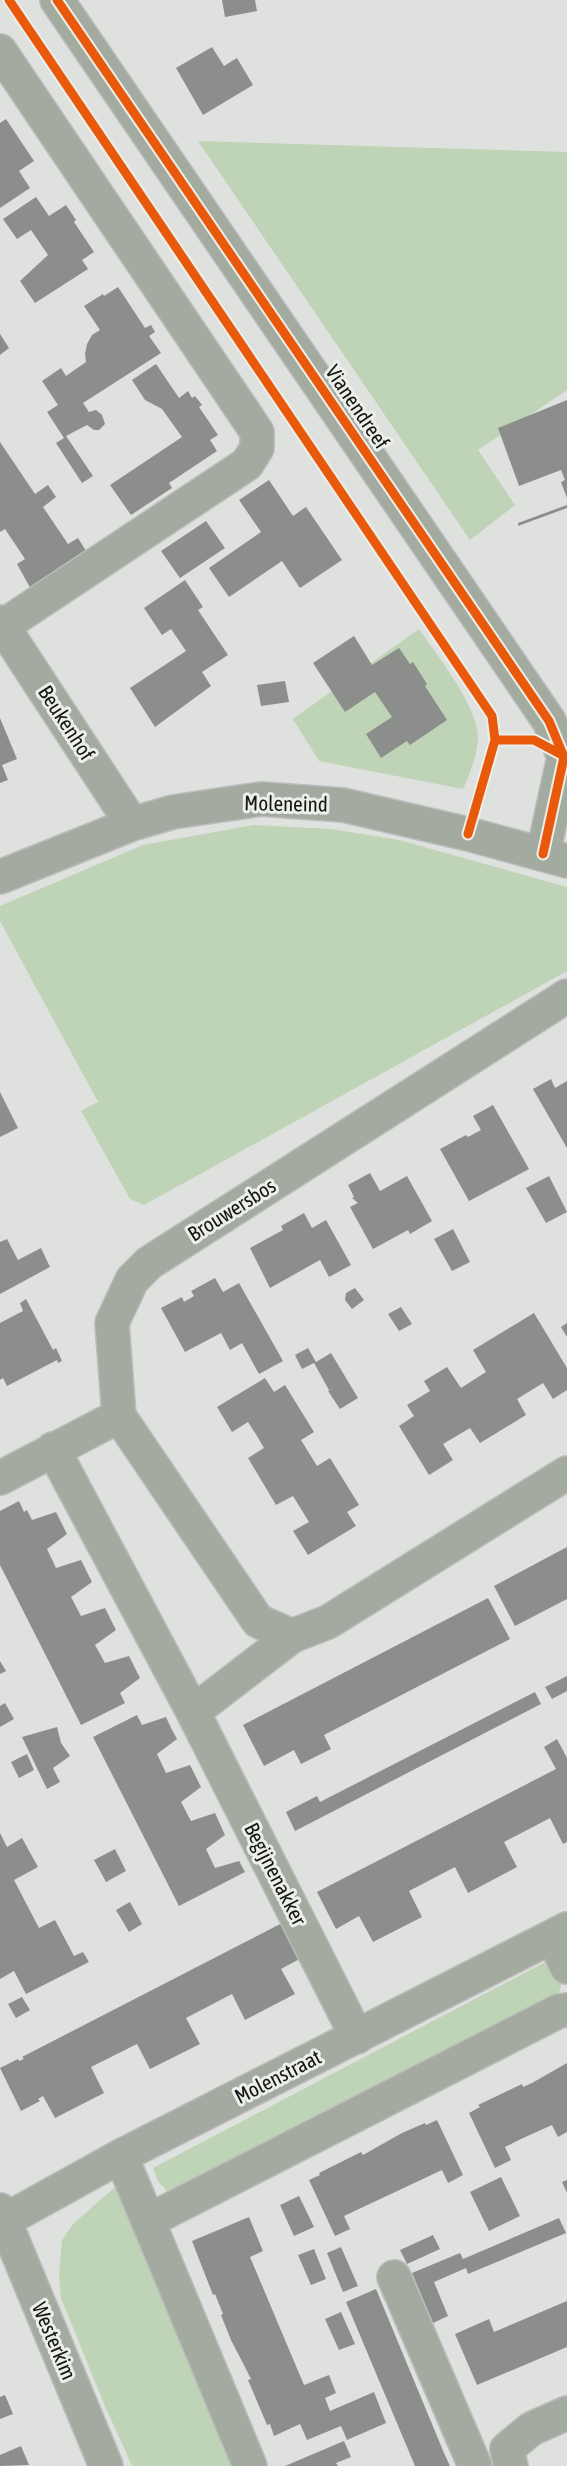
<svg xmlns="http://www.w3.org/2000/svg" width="567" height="2466" font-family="'Asap Condensed',sans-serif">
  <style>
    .green { fill: #bfd3b6 }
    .building { fill: #8c8e8c }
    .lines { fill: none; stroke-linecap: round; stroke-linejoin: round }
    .minor-casing { stroke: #bbbcbb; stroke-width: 36 }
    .minor { stroke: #a3aba0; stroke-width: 33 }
    .cycleway-casing { stroke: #ecefea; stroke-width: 13 }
    .cycleway { stroke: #e8590c; stroke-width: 9 }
    .labels { text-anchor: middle; stroke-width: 6; stroke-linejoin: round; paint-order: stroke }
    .street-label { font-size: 21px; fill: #151615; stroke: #ecefea }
  </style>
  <rect width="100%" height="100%" fill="#dfe1de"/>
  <path class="green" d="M198,141L567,152V390L478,450L515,505L470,540Z
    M419,629C437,655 479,708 478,739C477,756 470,773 463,789L319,761L293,719Z
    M254,825L331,829L399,840L567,887V971L144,1205L130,1199L81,1111L98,1102L0,921V906L143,845Z
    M553,1958C564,1979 565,1986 551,2005L188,2193L167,2191L158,2181L153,2168Z
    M115,2187L232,2466H132L105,2406L61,2298L59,2275L62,2240L74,2223Z"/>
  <path class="building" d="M222,0H255L257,11L225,17Z
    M212,47L224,66L237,58L253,85L203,115L176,68Z
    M6,119L34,161L19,171L30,188L0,208V123Z
    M36,197L49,216L66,205L76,220L74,222L94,252L82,260L88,269L35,303L20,281L48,255L31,230L17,239L3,219Z
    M118,287L145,328L151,325L155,332L149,336L161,353L83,403L89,412L96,410L102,415L105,424L99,430H94L87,425L66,436L93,476L82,483L56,443L64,438L47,412L58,405L42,381L61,368L66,376L86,362L85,354L87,344L92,335L100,330L84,306L103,294L104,296Z
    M0,334L9,348L0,355Z
    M156,364L179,398L188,391L192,398L195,396L202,405L199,407L218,435L210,440L217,451L169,483L172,488L131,515L110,485L182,437L162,409L145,400L132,380Z
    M567,400V498L561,482L565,480L561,470L519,486L498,428Z
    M0,442L35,494L48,485L56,497L43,507L68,544L78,538L88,554L32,591L17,564L25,559L5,529L0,532Z
    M269,480L293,516L306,507L342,560L300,588L282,561L229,597L209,568L261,532L239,500Z
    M567,505V508L518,526V523Z
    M206,521L225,548L180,578L161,551Z
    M185,580L203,607L198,610L228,655L202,672L211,686L155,727L130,688L186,651L171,629L162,635L144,608Z
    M354,636L372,665L399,648L410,664L413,662L427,684L425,686L447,720L410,745L407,741L381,758L366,734L392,717L375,692L345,712L313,663Z
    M285,681L289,702L261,706L257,685Z
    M0,718L17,759L2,765L8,780L0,783Z
    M551,1079L555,1088L567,1081V1148L533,1089Z
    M0,1092L18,1128L0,1137Z
    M493,1105L529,1169L469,1201L440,1149L466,1135L468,1137L481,1130L473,1116Z
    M370,1173L380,1191L407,1176L432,1221L410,1234L408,1230L373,1249L350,1207L358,1203L352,1198L354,1197L348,1185Z
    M549,1176L567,1212L546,1223L526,1188Z
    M304,1213L312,1228L326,1220L351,1265L329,1277L320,1260L270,1288L250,1248L283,1230L281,1226Z
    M453,1229L470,1262L452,1271L434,1239Z
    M7,1239L18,1260L41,1248L50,1267L0,1294V1242Z
    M215,1278L223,1292L239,1283L283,1361L259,1374L242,1343L230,1350L221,1333L185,1352L161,1308L182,1297L184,1302L194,1296L191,1291Z
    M355,1288L364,1300L352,1309L345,1300L346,1293Z
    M26,1299L53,1350L56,1348L62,1361L58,1363L57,1360L7,1386L3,1378L0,1380V1323L23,1311L20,1303Z
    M401,1307L412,1324L399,1331L388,1314Z
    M534,1313L567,1368V1390L553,1399L543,1383L517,1399L526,1415L480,1443L470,1428L443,1444L453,1460L429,1475L399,1426L414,1416L407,1405L430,1391L424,1381L447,1367L461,1388L486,1372L473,1350Z
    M567,1323V1337L561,1327Z
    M308,1348L316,1362L331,1353L358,1398L340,1409L328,1391L335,1387L329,1390L314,1363L302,1369L295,1355Z
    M265,1378L274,1392L285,1385L314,1432L301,1440L317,1466L330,1458L359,1505L347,1512L356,1526L308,1555L293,1531L309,1522L293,1496L276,1505L248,1458L264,1448L257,1436L248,1422L232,1432L217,1407Z
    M19,1501L24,1512L27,1510L32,1520L56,1512L67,1534L47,1549L56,1568L81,1560L92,1582L71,1597L81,1616L105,1608L116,1630L95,1645L105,1663L129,1656L140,1678L120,1693L125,1703L81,1725L0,1565V1511Z
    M567,1547V1599L515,1626L494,1586Z
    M488,1598L510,1639L324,1735L331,1749L301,1764L294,1750L264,1766L243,1725Z
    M0,1661L6,1671L0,1674Z
    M567,1676V1691L552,1699L545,1687Z
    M535,1692L541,1704L295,1831L286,1812L317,1796L320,1802Z
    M5,1703L14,1719L0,1727V1706Z
    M137,1715L142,1725L166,1717L171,1728L177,1739L157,1754L166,1773L190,1765L201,1787L181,1802L191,1821L215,1813L225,1835L206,1849L215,1868L239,1861L245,1872L179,1906L93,1737Z
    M57,1727L61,1743L70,1756L53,1768L60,1782L47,1789L22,1737Z
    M557,1739L567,1758V1842L563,1844L550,1818L504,1842L517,1867L468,1893L455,1867L409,1891L422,1917L373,1942L359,1916L336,1929L317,1892L556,1769L544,1747Z
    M27,1754L34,1770L19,1778L11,1762Z
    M0,1833L7,1847L22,1838L38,1867L14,1880L39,1928L55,1920L74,1956L83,1952L89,1962L26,1994L14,1971L0,1979Z
    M115,1849L126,1871L106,1882L94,1860Z
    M130,1902L142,1924L129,1932L116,1910Z
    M286,1921L305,1956L281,1969L295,1994L245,2020L232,1994L186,2018L200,2044L150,2069L137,2044L91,2067L104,2093L55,2118L43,2096L38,2099L40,2101L21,2111L0,2068L18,2059L19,2061L24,2059L22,2057Z
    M22,1997L30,2010L16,2018L8,2004Z
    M567,2063V2132L558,2137L552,2125L521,2139L505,2147L511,2160L495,2168L469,2113L480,2107L478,2105L522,2084L523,2087L532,2083Z
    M437,2120L463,2175L448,2183L442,2170L344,2216L350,2229L335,2236L309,2180L320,2175L319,2173L361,2152L363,2155L402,2133L425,2123L426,2125Z
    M501,2177L520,2216L489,2231L470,2192Z
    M567,2180V2193L562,2182Z
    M299,2196L314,2227L294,2236L280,2205Z
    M249,2217L263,2251L250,2257L304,2385L329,2375L336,2393L325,2398L330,2411L374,2392L386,2423L347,2440L341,2426L307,2440L300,2424L274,2436L270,2424L267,2425L248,2380L251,2379L247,2371L231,2340L221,2315L223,2314L215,2294L213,2295L192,2241Z
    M559,2218L566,2233L468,2274L466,2268L434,2282L448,2316L433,2323L412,2273L460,2253L463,2259Z
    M433,2235L440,2249L407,2264L400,2250Z
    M341,2247L358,2286L343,2292L327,2253Z
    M314,2249L326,2279L311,2285L298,2255Z
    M376,2289L444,2453L450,2466H415L346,2302Z
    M567,2301V2347L477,2385L455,2334L489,2319L494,2332Z
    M341,2312L355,2344L339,2350L325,2319Z
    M5,2395L13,2414L0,2419V2397Z
    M344,2441L351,2457L336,2463L338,2466H285Z
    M21,2446L29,2465L0,2466V2455Z"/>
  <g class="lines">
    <g class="minor-casing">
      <path id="minor" d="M57,0L549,721L564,757L543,854
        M0,51L257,432V448L247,464L3,626
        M0,622L132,824
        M0,877L132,824L173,812L261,799L343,805L468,834L567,861
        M53,1449L193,1712L357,2037
        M0,1478L119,1416
        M292,1636L258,1621L119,1416L112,1323L132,1280L149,1263L567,996
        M193,1712L292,1636L328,1622L567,1473
        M553,1937L567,1967
        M121,2156L250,2466
        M0,2210L106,2466
        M148,2221L559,2011L567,2010
        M0,2223L121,2156L567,1929
        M394,2277L475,2466
        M511,2466L507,2449L531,2429L567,2413"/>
    </g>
    <use href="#minor" class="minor"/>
    <g class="cycleway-casing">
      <path id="cycleway" d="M9,0L492,716L495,740L468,834
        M57,0L549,721L564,757L543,854
        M495,740H534L566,757"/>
    </g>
    <use href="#cycleway" class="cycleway"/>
  </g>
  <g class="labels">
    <g class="street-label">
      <text transform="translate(357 407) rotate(56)" y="7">Vianendreef</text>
      <text transform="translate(66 723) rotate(57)" y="7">Beukenhof</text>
      <text transform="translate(286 804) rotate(1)" y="7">Moleneind</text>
      <text transform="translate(232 1210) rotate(-32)" y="7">Brouwersbos</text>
      <text transform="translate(275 1874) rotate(63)" y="7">Begijnenakker</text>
      <text transform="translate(278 2077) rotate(-27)" y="7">Molenstraat</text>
      <text transform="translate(54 2341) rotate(67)" y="7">Westerkim</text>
    </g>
  </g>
</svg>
